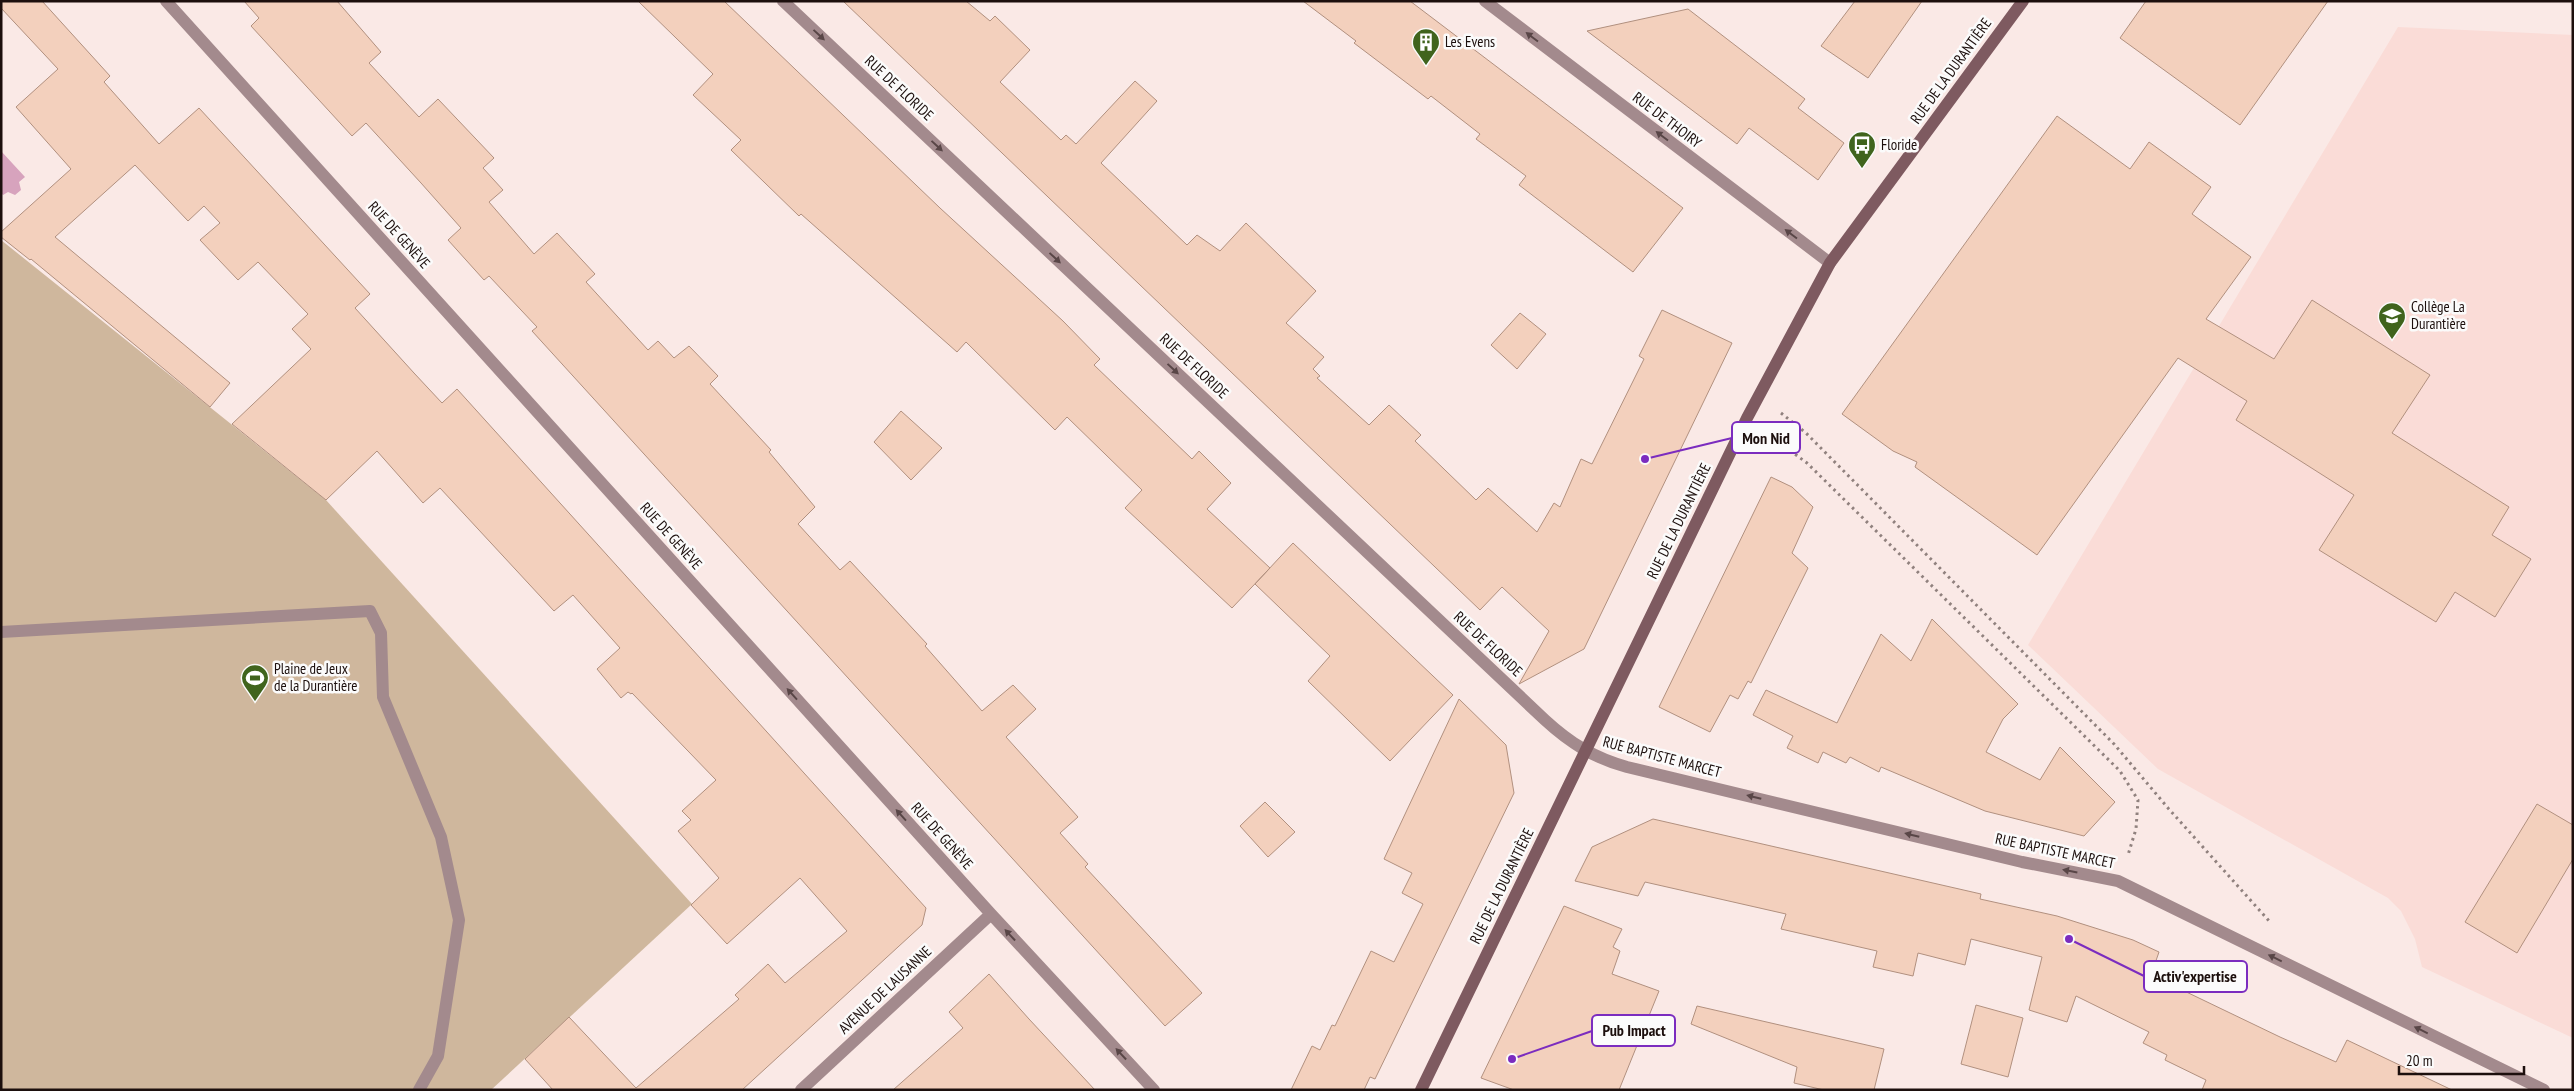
<svg xmlns="http://www.w3.org/2000/svg" width="2574" height="1091" font-family="'PT Sans Narrow',sans-serif">
  <style>
    .built { fill: #fadcd7 }
    .green { fill: #cfb79d }
    .water { fill: #d7a3bd }
    .building { fill: #f3d0bd; stroke: #b1907f }
    .lines { fill: none; stroke-linecap: round; stroke-linejoin: round }
    .path { stroke: #90817e; stroke-width: 3; stroke-dasharray: 2.5 4; stroke-linecap: butt }
    .lane { stroke: #a38a8d; stroke-width: 12 }
    .street { stroke: #a38a8d; stroke-width: 12 }
    .secondary { stroke: #7e5a60; stroke-width: 12 }
    .oneway { fill: #594647 }
    .labels { text-anchor: middle; stroke-width: 5; stroke-linejoin: round; paint-order: stroke }
    .poi-label { font-size: 15px; fill: #1c0f0d; stroke: #fbfbfb; text-anchor: start }
    .street-label { font-size: 15px; fill: #1c0f0d; stroke: #fbfbfb }
    .leader { fill: none; stroke: #7b2cbf; stroke-width: 2 }
    .callout-dot { fill: #7b2cbf; stroke: #fbfbfb; stroke-width: 2 }
    .callout { fill: #fbfbfb; stroke: #7b2cbf; stroke-width: 2 }
    .callout-label { font-size: 16px; text-anchor: middle; font-weight: bold; fill: #1c0f0d }
  </style>
  <rect width="100%" height="100%" fill="#fae9e6"/>
  <path class="built" d="M2398,27L2573,35V1038L2422,967L2415,939L2401,911L2388,898L2158,769L2028,645Z"/>
  <path class="green" d="M1,240L326,500L692,904L491,1090H1Z"/>
  <path class="water" d="M1,151L25,177L19,182L21,190L15,195L8,192L3,195L1,193Z"/>
  <path class="building" d="M1,1H42L110,76L104,82L159,144L199,108L370,294L355,308L414,373L442,403L457,389L926,908L922,925L742,1090H553L525,1059L569,1017L636,1088L739,999L735,995L768,964L785,983L847,931L800,878L727,944L691,905L719,878L678,831L691,820L682,811L716,780L632,693L631,694L628,692L621,698L597,669L620,648L573,595L554,611L440,488L423,503L377,451L326,500L232,424L311,349L292,329L308,314L258,262L238,280L200,240L220,223L204,206L188,221L135,165L55,237L230,383L210,407L31,259L30,260L1,237V232L71,169L16,107L58,69L1,8Z
    M244,1H337L381,52L369,63L419,117L438,99L494,158L483,168L503,190L489,202L534,254L557,233L595,274L586,282L648,350L658,341L674,358L689,346L718,376L710,384L771,450L769,452L815,507L798,524L840,570L850,561L927,644L925,646L982,711L1013,685L1036,709L1006,737L1078,817L1060,833L1088,864L1085,867L1202,993L1165,1026L532,331L537,327L489,276L484,280L448,240L461,228L421,183L366,123L352,136L251,26L259,18Z
    M638,1H724L940,208L1063,321L1100,359L1094,365L1192,459L1199,451L1231,483L1207,509L1270,568L1232,608L1125,508L1142,490L1067,417L1055,430L966,342L957,352L801,214L799,216L731,150L741,140L693,95L713,74Z
    M843,1H966L990,21L995,16L1030,50L1000,82L1061,140L1066,135L1076,144L1135,81L1157,101L1101,163L1187,245L1197,235L1220,251L1246,223L1316,291L1286,323L1324,357L1313,369L1320,376L1317,378L1369,425L1389,405L1421,435L1415,441L1476,500L1488,488L1537,532L1554,503L1560,507L1581,459L1592,464L1644,359L1639,356L1662,310L1732,343L1584,649L1519,684L1549,631L1502,587L1480,610Z
    M1303,1H1410L1683,208L1633,272L1519,185L1526,176L1476,139L1480,134L1431,96L1428,99L1354,43L1356,41Z
    M1855,1H1922L1868,78L1821,46Z
    M2146,1H2328L2240,125L2120,38Z
    M1688,9L1805,99L1798,108L1844,143L1818,180L1749,128L1737,144L1587,31Z
    M2057,116L2130,169L2149,142L2211,187L2192,214L2251,257L2206,319L2274,359L2312,300L2430,375L2392,433L2509,507L2492,535L2531,559L2495,617L2455,592L2436,622L2319,550L2354,495L2236,420L2247,401L2178,358L2037,555L1915,467L1917,462L1893,451L1842,414Z
    M1520,313L1546,334L1517,369L1491,345Z
    M901,411L942,448L911,480L874,442Z
    M1771,477L1792,487L1813,507L1792,553L1808,568L1751,683L1748,681L1738,699L1730,695L1710,732L1659,707Z
    M1293,543L1453,695L1390,761L1308,681L1330,656L1255,584Z
    M1932,619L2018,704L2003,719L1986,752L2040,780L2060,747L2115,802L2084,836L1985,811L1881,767L1879,772L1850,757L1846,763L1823,752L1818,763L1787,748L1793,736L1753,715L1766,690L1837,723L1881,634L1911,661Z
    M1459,699L1506,745L1514,793L1375,1079L1370,1077L1364,1090H1291L1312,1046L1320,1050L1332,1025L1335,1026L1371,951L1394,962L1423,904L1402,893L1412,873L1384,859Z
    M1265,802L1295,832L1268,857L1240,826Z
    M2537,804L2573,825V859L2517,953L2465,922Z
    M1653,819L1981,894L1980,899L2057,916L2133,940L2159,952L2151,975L2280,1037L2336,1062L2347,1040L2452,1090H2202L2206,1080L2165,1060L2167,1055L2143,1043L2149,1032L2076,996L2067,1022L2029,1010L2042,957L1971,939L1965,965L1918,953L1913,976L1873,967L1877,951L1781,929L1786,914L1645,882L1638,896L1575,881L1592,847Z
    M1564,906L1622,929L1613,947L1620,951L1612,974L1659,991L1619,1090H1514L1481,1078Z
    M989,974L1029,1019L1095,1090H893L963,1028L949,1012Z
    M1976,1005L2023,1018L2008,1077L1961,1064Z
    M1697,1006L1884,1049L1874,1090H1824L1794,1083L1797,1067L1691,1024Z"/>
  <g class="lines">
    <path class="path" d="M1781,413L1806,433L2114,744L2168,808L2270,922
      M1769,435L1807,463L2120,771L2138,800L2136,829L2128,855"/>
    <path class="lane" d="M1,632L370,611L381,633L383,697L441,837L459,920L438,1056L419,1090"/>
    <path class="street" d="M166,1L991,914L1154,1090
      M783,1L1545,720C1570,743 1594,758 1627,767L2022,862L2118,881L2544,1090
      M1485,1L1830,263
      M801,1090L991,914"/>
    <path class="secondary" d="M1421,1090L1747,418L1830,263L2023,1"/>
  </g>
  <defs><path id="oneway-solid" d="M-6-.8H1V-3.2L6.5 0L1 3.2V.8H-6Z" transform="scale(1.25)"/></defs>
  <g class="oneway">
    <use href="#oneway-solid" transform="translate(819 35) rotate(43)"/>
    <use href="#oneway-solid" transform="translate(1532 37) rotate(-143)"/>
    <use href="#oneway-solid" transform="translate(1662 136) rotate(-143)"/>
    <use href="#oneway-solid" transform="translate(937 146) rotate(43)"/>
    <use href="#oneway-solid" transform="translate(1791 234) rotate(-143)"/>
    <use href="#oneway-solid" transform="translate(1055 258) rotate(43)"/>
    <use href="#oneway-solid" transform="translate(1173 369) rotate(43)"/>
    <use href="#oneway-solid" transform="translate(792 694) rotate(-132)"/>
    <use href="#oneway-solid" transform="translate(1754 797) rotate(-166)"/>
    <use href="#oneway-solid" transform="translate(901 815) rotate(-132)"/>
    <use href="#oneway-solid" transform="translate(1912 835) rotate(-166)"/>
    <use href="#oneway-solid" transform="translate(2070 871) rotate(-169)"/>
    <use href="#oneway-solid" transform="translate(1010 935) rotate(-133)"/>
    <use href="#oneway-solid" transform="translate(2275 958) rotate(-154)"/>
    <use href="#oneway-solid" transform="translate(2421 1030) rotate(-154)"/>
    <use href="#oneway-solid" transform="translate(1121 1054) rotate(-133)"/>
  </g>
  <defs>
    <g id="building-pin" transform="scale(1.4375)"><path d="M0 17L-7.5 6A9.5 9.5 0 1 1 7.5 6Z" fill="#40641d" stroke="#fbfbfb"/><path d="M-4-6H4V6H1V3H-1V6H-4ZM-2.5-4.3h1.7v1.8h-1.7ZM.8-4.3h1.7v1.8H.8ZM-2.5-1h1.7V.8h-1.7ZM.8-1h1.7V.8H.8Z" fill="#fff"/></g>
    <g id="bus-pin" transform="scale(1.4375)"><path d="M0 17L-7.5 6A9.5 9.5 0 1 1 7.5 6Z" fill="#40641d" stroke="#fbfbfb"/><path d="M-5-6H5V4H4V6H2V4H-2V6H-4V4H-5ZM-3.5-4V0h7V-4ZM-3.5 1.2v1.5H-2V1.2ZM2 1.2v1.5H3.5V1.2Z" fill="#fff"/></g>
    <g id="school-pin" transform="scale(1.4375)"><path d="M0 17L-7.5 6A9.5 9.5 0 1 1 7.5 6Z" fill="#40641d" stroke="#fbfbfb"/><path d="M0-5L7-2L0 1L-7-2ZM-4 1L0 2.5L4 1V4Q0 6-4 4Z" fill="#fff"/></g>
    <g id="stadium-pin" transform="scale(1.4375)"><path d="M0 17L-7.5 6A9.5 9.5 0 1 1 7.5 6Z" fill="#40641d" stroke="#fbfbfb"/><path d="M0-5a6.5 5 0 1 0 0 10a6.5 5 0 1 0 0-10ZM-3.5-1.8h7v3.6h-7Z" fill="#fff"/></g>
  </defs>
  <g fill-rule="evenodd">
    <use href="#building-pin" x="1426" y="42"/>
    <use href="#bus-pin" x="1862" y="145"/>
    <use href="#school-pin" x="2392" y="316"/>
    <use href="#stadium-pin" x="255" y="678"/>
  </g>
  <g class="labels">
    <g class="poi-label">
      <text x="1445" y="47">Les Evens</text>
      <text x="1881" y="150">Floride</text>
      <text x="2411" y="312">Collège La<tspan x="2411" dy="17">Durantière</tspan></text>
      <text x="274" y="674">Plaine de Jeux<tspan x="274" dy="17">de la Durantière</tspan></text>
    </g>
    <g class="street-label">
      <text transform="translate(1951 71) rotate(-54)" y="5">RUE DE LA DURANTIÈRE</text>
      <text transform="translate(899 88) rotate(43)" y="5">RUE DE FLORIDE</text>
      <text transform="translate(1667 120) rotate(37)" y="5">RUE DE THOIRY</text>
      <text transform="translate(399 235) rotate(48)" y="5">RUE DE GENÈVE</text>
      <text transform="translate(1194 366) rotate(43)" y="5">RUE DE FLORIDE</text>
      <text transform="translate(1679 521) rotate(-64)" y="5">RUE DE LA DURANTIÈRE</text>
      <text transform="translate(671 536) rotate(48)" y="5">RUE DE GENÈVE</text>
      <text transform="translate(1488 644) rotate(43)" y="5">RUE DE FLORIDE</text>
      <text transform="translate(1662 757) rotate(15)" y="5">RUE BAPTISTE MARCET</text>
      <text transform="translate(942 836) rotate(48)" y="5">RUE DE GENÈVE</text>
      <text transform="translate(2055 851) rotate(12)" y="5">RUE BAPTISTE MARCET</text>
      <text transform="translate(1502 886) rotate(-64)" y="5">RUE DE LA DURANTIÈRE</text>
      <text transform="translate(885 990) rotate(-43)" y="5">AVENUE DE LAUSANNE</text>
    </g>
  </g>
  <path class="leader" d="M1645 459L1732 438M2069 939L2144 976M1512 1059L1592 1031"/>
  <g class="callout-dot">
    <circle cx="1645" cy="459" r="5"/>
    <circle cx="2069" cy="939" r="5"/>
    <circle cx="1512" cy="1059" r="5"/>
  </g>
  <g class="callout">
    <rect x="1732" y="422" width="68" height="31" rx="5"/>
    <rect x="2144" y="961" width="103" height="31" rx="5"/>
    <rect x="1592" y="1015" width="83" height="31" rx="5"/>
  </g>
  <g class="callout-label">
    <text x="1766" y="444">Mon Nid</text>
    <text x="2195" y="982">Activ'expertise</text>
    <text x="1634" y="1036">Pub Impact</text>
  </g>
  <rect width="2574" height="1091" fill="none" stroke="#1c0f0d" stroke-width="5"/>
  <path d="M2399 1066v8h125v-8" fill="none" stroke="#1c0f0d" stroke-width="2.5"/>
  <text x="2406" y="1066" font-size="15" fill="#1c0f0d" stroke="#fbfbfb" stroke-width="4" paint-order="stroke">20 m</text>
</svg>
